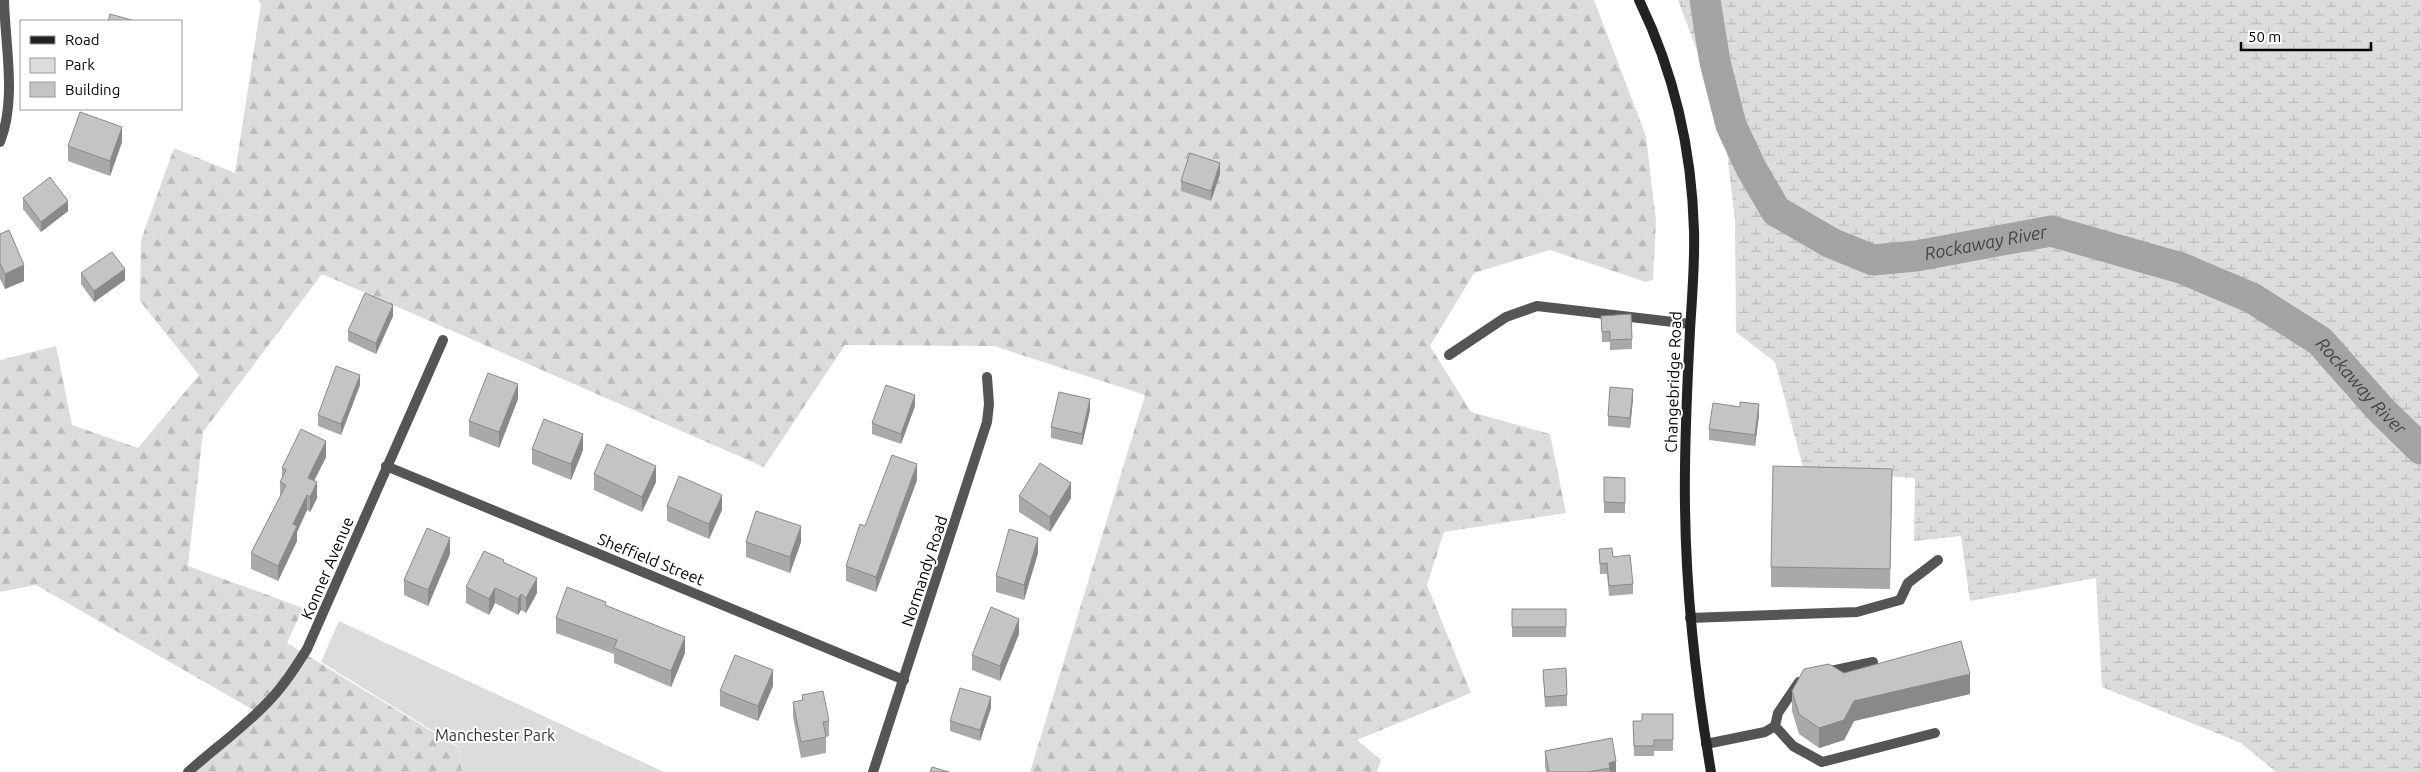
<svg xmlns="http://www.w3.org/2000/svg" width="2421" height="772" font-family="Ubuntu,sans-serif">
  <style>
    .forest { fill: url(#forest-firs) }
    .wetland { fill: url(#wetland-marsh) }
    .green { fill: #dcdcdc }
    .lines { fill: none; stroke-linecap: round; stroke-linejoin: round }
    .river { stroke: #a3a3a3; stroke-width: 31 }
    .lane { stroke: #555; stroke-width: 10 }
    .street { stroke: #555; stroke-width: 10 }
    .secondary { stroke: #222; stroke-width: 10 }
    .wall { fill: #a9a9a9 }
    .shaded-wall { fill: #898989 }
    .building { fill: #c4c4c4; stroke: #898989 }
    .labels { text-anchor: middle; stroke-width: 4; stroke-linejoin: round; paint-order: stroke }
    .street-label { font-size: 16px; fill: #000; stroke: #fff }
    .park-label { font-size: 16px; fill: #333; stroke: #fff }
    .water-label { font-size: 18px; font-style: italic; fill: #444; stroke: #fff }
  </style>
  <defs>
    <pattern id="forest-firs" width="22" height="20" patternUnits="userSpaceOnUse" patternTransform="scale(1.25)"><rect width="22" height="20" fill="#dcdcdc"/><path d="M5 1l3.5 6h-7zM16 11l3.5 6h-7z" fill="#bbb"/></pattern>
    <pattern id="wetland-marsh" width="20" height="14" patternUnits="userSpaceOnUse" patternTransform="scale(1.25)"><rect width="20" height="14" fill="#dcdcdc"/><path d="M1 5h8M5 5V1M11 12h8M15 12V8" fill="none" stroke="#bbb"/></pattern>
  </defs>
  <rect width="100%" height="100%" fill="#fff"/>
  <path class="forest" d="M258,0H1594L1646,136L1656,221L1653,280L1646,282L1550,250L1474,273L1430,346L1471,412L1550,434L1566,513L1444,532L1427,585L1471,693L1357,740L1381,760L1377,772H1030L1145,395L994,346L845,345L764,467L322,274L203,432L188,566L303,608L287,643L459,748L462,772H183L255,711L36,585L0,592V360L56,346L72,425L138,448L199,375L140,301L141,240L174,148L235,173L261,4Z"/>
  <path class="wetland" d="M1678,0H2421V772H2276L2241,743L2102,687L2096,578L1970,601L1961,536L1914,541L1915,478L1804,471L1775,362L1736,332L1735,220L1723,119Z"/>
  <path class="green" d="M339,621L664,772H462L459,747L321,662Z"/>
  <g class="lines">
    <path class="river" id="s1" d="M1705,0L1715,62L1731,125L1751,168L1776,211L1831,243L1873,260L1916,256L2051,231L2181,268L2252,298L2320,341L2380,409L2421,449"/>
    <path class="lane" d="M1449,355L1506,317L1537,306L1690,324
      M1690,618L1857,612L1900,600L1908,583L1938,560
      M1826,672L1873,662
      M1775,726L1793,746L1822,762L1935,733
      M1706,744L1765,732L1775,726L1778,713L1799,682"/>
    <path class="street" d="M0,142C17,99 5,45 4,0
      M386,466L904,680
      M188,772C214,749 243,728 267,703C283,687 295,668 307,649L443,340
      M873,772L987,422L989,404L987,377"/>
    <path class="secondary" d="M1639,0C1674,72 1692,152 1694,231C1695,264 1692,297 1690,330C1687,388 1684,447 1685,506C1686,595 1696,684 1711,772"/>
  </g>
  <path class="wall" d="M122,142L110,176L68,161V146Z
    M1220,174L1211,201L1181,191V181Z
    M23,198L68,211L41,232L23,209Z
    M0,234L24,281L5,289L0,279Z
    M81,273L125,280L94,302L81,284Z
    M393,316L376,354L348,341V331Z
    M1601,316L1632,339V349L1610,350V342H1602Z
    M360,385L341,435L318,426V415Z
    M518,399L499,448L469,436V421Z
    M1633,399L1630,428L1608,426V416Z
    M915,406L901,444L872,434V423Z
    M1090,410L1082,445L1051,438V427Z
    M1759,415L1755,446L1709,440V429Z
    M532,449L583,450L571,480L532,464Z
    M326,457L314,481L317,498L310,512L307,510L297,532V541L278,581L251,569V553L280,497V482L282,477V468Z
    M594,474L656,482L642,512L594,490Z
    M1604,477L1625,478V513H1604Z
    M917,480L876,592L846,581V566Z
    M1892,489L1890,589L1771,587V567Z
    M1019,496L1071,498L1050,532L1019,512Z
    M667,506L722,510L709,539L667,521Z
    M746,542H801L790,573L746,557Z
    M1599,549L1613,557L1633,584V594L1609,596L1607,574H1600Z
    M1038,553L1024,600L996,592V576Z
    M450,554L428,606L404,595V580Z
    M504,562L537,593L526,613L521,610L518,615L495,603L489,615L466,603V587Z
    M606,605L685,653L671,687L614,663V654L556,633V618Z
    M1512,609H1566V637H1512Z
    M1019,634L1000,681L972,670V655Z
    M1543,670L1567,695V706L1545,707Z
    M1844,673L1970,694L1854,721L1844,740L1819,748L1799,734L1792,711V691Z
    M773,686L758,721L720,706V691Z
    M802,695L829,721V736L826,737V753L801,758L793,717V702L802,700Z
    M991,708L980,741L950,731V721Z
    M1673,714V751H1654V756H1634L1633,721H1642Z
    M1612,738L1616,772H1546L1545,766V751Z"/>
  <path class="shaded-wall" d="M122,127V142L110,176V161Z
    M1220,163V174L1211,201V191Z
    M68,201V211L41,232V222Z
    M24,265V281L5,289V274Z
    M125,269V280L94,302V291Z
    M393,305V316L376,354V343Z
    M360,375V385L341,435V424Z
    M518,384V399L499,448V432Z
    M1633,389V399L1630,428V418Z
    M915,395V406L901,444V434Z
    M1090,399V410L1082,445V434Z
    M1759,404V415L1755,446V435Z
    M583,434V450L571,480V464Z
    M326,441V457L308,493V478Z
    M917,464V480L876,592V577Z
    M656,466V482L642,512V497Z
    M317,482V498L310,512V497Z
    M1071,483V498L1050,532V517Z
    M307,495V510L297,532V541L278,581V566L293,524Z
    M722,495V510L709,539V524Z
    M801,526V542L790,573V557Z
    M450,538V554L428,606V590Z
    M1038,538V553L1024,600V585Z
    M537,578V593L526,613V598Z
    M495,588V603L489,615V599Z
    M521,594V610L518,615V599Z
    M1019,619V634L1000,681V666Z
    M685,637V653L671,687V671Z
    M773,670V686L758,721V706Z
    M1970,674V694L1854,721L1844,740L1819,748V728L1854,701Z
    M991,697V708L980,741V730Z
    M1616,761V772H1610L1609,763Z"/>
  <path class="building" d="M110,14L135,21H108Z
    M80,112L122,127L110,161L68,146Z
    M1190,153L1220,163L1211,191L1181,181Z
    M50,177L68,201L41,222L23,198Z
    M9,230L24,265L5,274L0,263V234Z
    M112,252L125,269L94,291L81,273Z
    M365,293L393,305L376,343L348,331Z
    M1631,314L1632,339L1610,340V331L1602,332L1601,316Z
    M336,366L360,375L341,424L318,415Z
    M488,373L518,384L499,432L469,421Z
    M886,385L915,395L901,434L872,423Z
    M1610,387L1633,389L1630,418L1608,416Z
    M1059,392L1090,399L1082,434L1051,427Z
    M1740,402L1759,404L1755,435L1709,429L1713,403L1740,407Z
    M544,419L583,434L571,464L532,449Z
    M301,429L326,441L308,478L317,482L310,497L307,495L293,524L297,526L278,566L251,553L286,485L280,482L286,470L282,468Z
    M607,444L656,466L642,497L594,474Z
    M892,455L917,464L876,577L846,566L860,524L865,526Z
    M1040,463L1071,483L1050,517L1019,496Z
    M1773,466L1892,469L1890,569L1771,567Z
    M679,476L722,495L709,524L667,506Z
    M1604,477L1625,478V503L1604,502Z
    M756,511L801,526L790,557L746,542Z
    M427,528L450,538L428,590L404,580Z
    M1009,529L1038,538L1024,585L996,576Z
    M1612,548L1613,557L1630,555L1633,584L1609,586L1607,563L1600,564L1599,549Z
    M484,551L504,560L503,562L537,578L526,598L521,594L518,599L495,588L489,599L466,587Z
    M567,587L606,602L605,605L685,637L671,671L614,648L617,640L556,618Z
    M991,607L1019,619L1000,666L972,655Z
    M1512,609H1566V627H1512Z
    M1961,641L1970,674L1854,701L1844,720L1819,728L1799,714L1792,691L1804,669L1829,664L1844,673Z
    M735,655L773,670L758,706L720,691Z
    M1566,668L1567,695L1545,697L1543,670Z
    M960,688L991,697L980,730L950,721Z
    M823,691L829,721L823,722L826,737L801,742L793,702L803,700L802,695Z
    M1642,714H1673V740H1654V746H1634L1633,721H1642Z
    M1612,738L1616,761L1609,763L1610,768L1587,772H1549L1545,751Z
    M932,767L949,772H930Z"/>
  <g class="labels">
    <g class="street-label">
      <text transform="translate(1673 382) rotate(-88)" y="6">Changebridge Road</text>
      <text transform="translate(651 559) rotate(22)" y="6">Sheffield Street</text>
      <text transform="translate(327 568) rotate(-67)" y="6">Konner Avenue</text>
      <text transform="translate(924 571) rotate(-72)" y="6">Normandy Road</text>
    </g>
    <g class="park-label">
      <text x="495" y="741">Manchester Park</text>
    </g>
    <g class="water-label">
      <text dy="6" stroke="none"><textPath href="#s1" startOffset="448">Rockaway River</textPath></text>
      <text dy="6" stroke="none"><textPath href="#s1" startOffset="868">Rockaway River</textPath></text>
    </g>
  </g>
  <rect x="20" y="20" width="162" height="90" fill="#ffffff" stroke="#999999"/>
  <rect x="30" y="36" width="25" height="8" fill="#222222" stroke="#999999"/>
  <text x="65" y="45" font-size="15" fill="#000000">Road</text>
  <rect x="30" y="58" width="25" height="15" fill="#dcdcdc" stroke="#999999"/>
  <text x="65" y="70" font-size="15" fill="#000000">Park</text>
  <rect x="30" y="82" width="25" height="15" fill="#c4c4c4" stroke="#999999"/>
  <text x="65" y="95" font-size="15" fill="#000000">Building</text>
  <path d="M2241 42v8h130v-8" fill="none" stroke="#000000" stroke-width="2.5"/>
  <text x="2248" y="42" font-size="15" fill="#000000" stroke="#ffffff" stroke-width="4" paint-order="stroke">50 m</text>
</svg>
